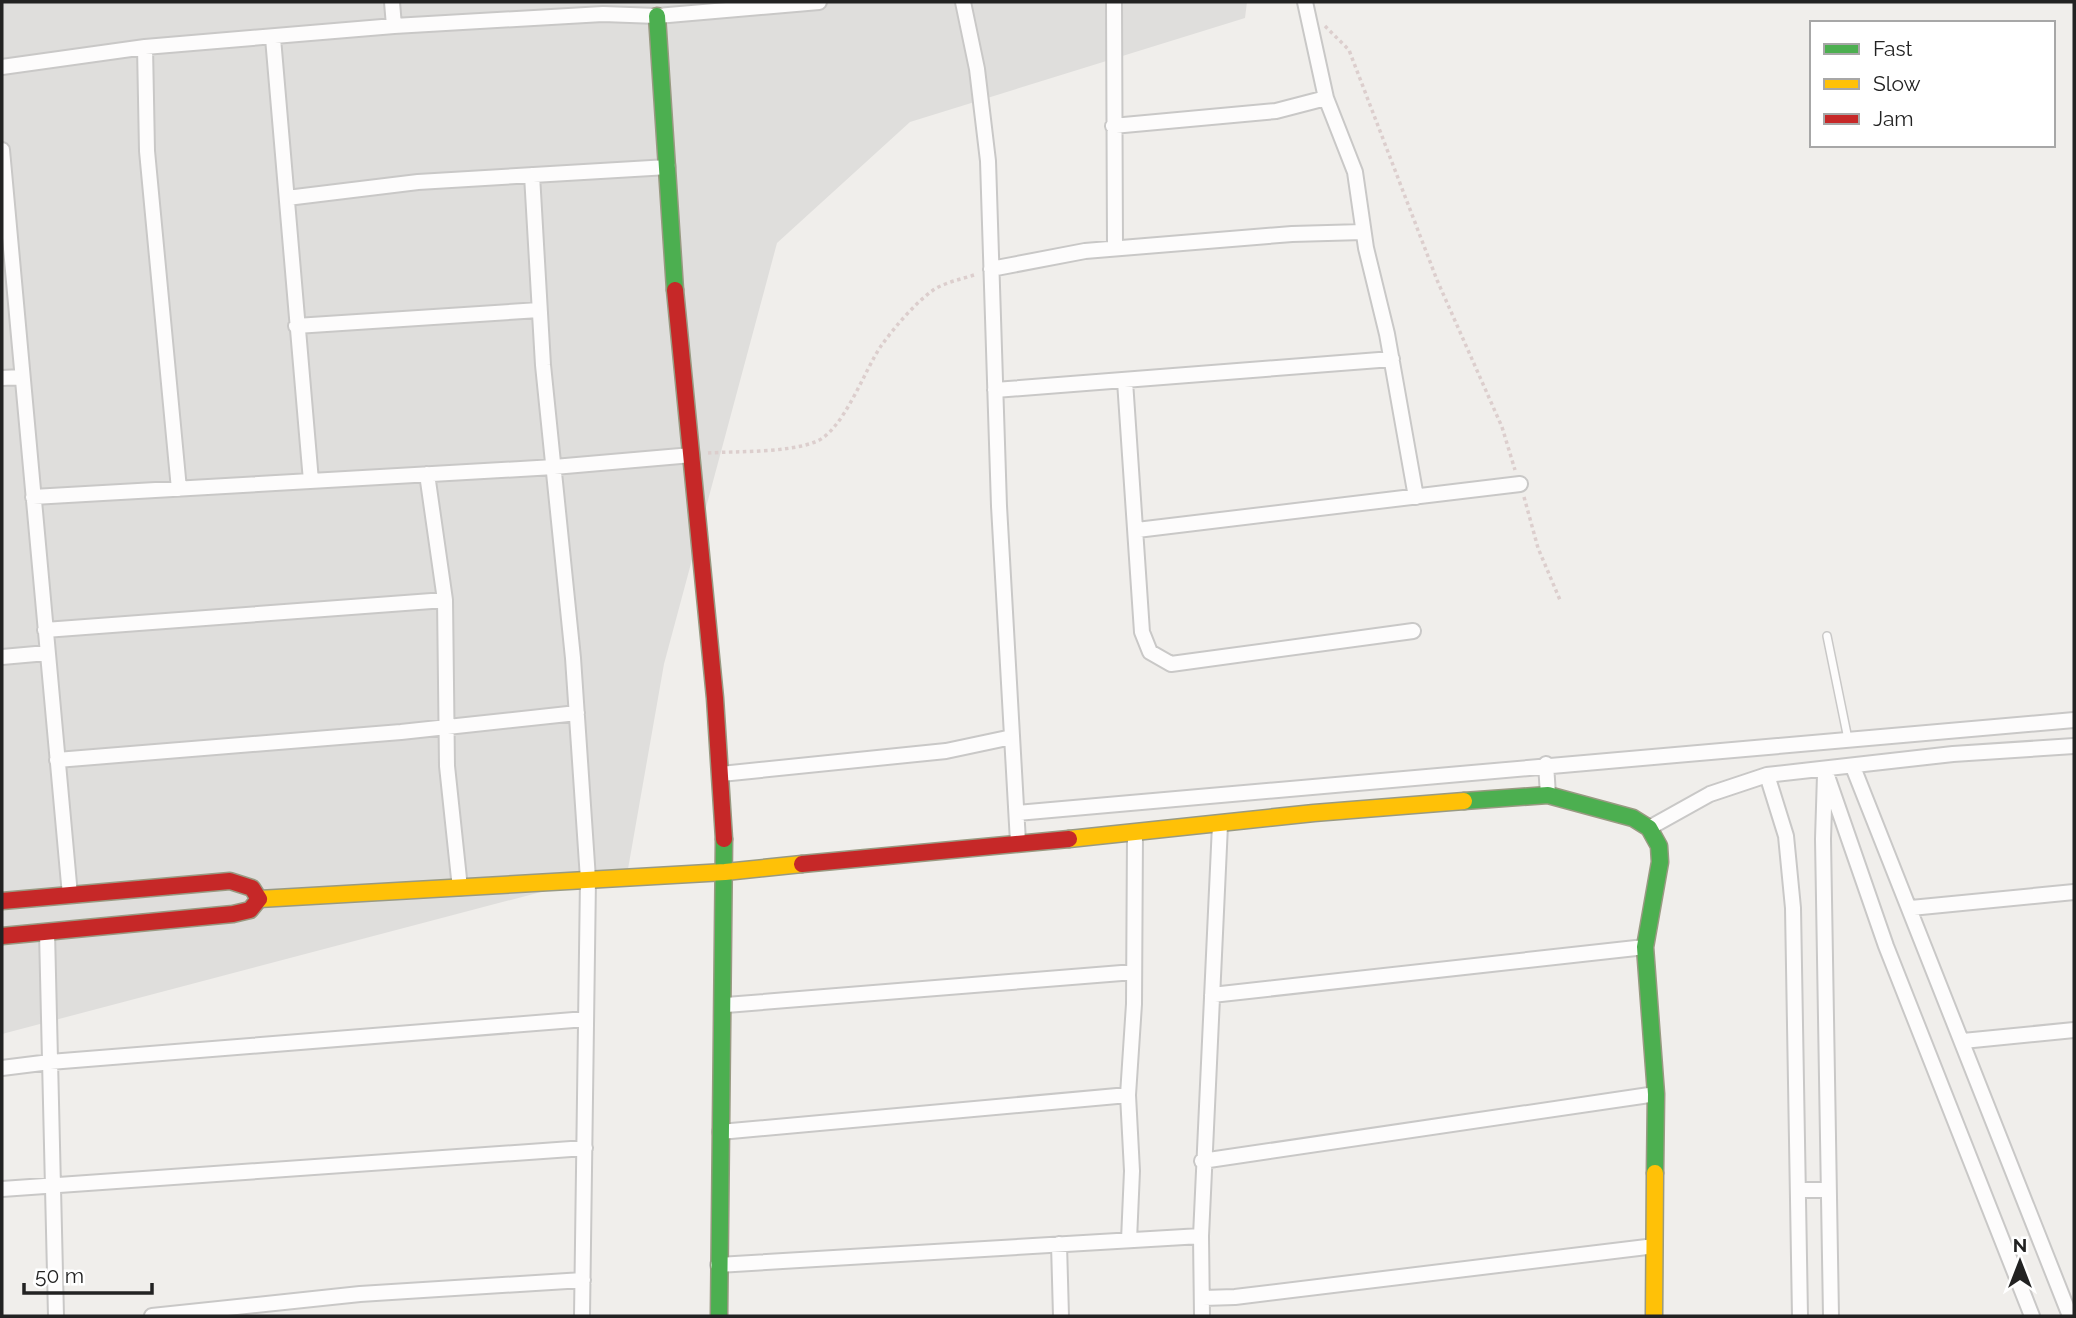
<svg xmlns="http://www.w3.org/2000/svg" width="2076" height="1318" font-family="Raleway,sans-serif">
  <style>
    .residential { fill: #dfdedc }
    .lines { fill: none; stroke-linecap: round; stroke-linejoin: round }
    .lane-casing { stroke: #c9c8c7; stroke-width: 10 }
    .street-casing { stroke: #c9c8c7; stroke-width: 18 }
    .fast-casing { stroke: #999a82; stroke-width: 19 }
    .slow-casing { stroke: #999a82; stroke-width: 19 }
    .jam-casing { stroke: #999a82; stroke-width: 19 }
    .path { stroke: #dccecd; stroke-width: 3.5; stroke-dasharray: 3.5 3.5; stroke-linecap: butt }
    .lane { stroke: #fdfcfc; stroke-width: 7 }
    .street { stroke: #fdfcfc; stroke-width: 14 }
    .fast { stroke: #4caf50; stroke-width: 16 }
    .slow { stroke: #ffc107; stroke-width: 16 }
    .jam { stroke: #c62828; stroke-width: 16 }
  </style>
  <rect width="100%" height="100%" fill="#f0eeeb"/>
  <path class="residential" d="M2,2H1247L1245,18L910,122L777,243L664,664L628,869L2,1034Z"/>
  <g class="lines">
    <g class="lane-casing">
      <path id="lane" d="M1827,636L1848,739"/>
    </g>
    <g class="street-casing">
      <path id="street" d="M392,2L394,26
        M963,2L977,69L988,161L999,506L1018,842
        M1114,2L1115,248
        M1305,2L1326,98L1355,172L1366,248L1387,334L1416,497
        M273,38L311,481
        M145,47L147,151L179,489
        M2,67L145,47L394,26L603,14L657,16L819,2
        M1113,126L1276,111L1326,98
        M2,150L70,895
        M532,175L543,365L573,658L588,879L582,1316
        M287,198L418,182L668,167
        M991,269L1085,251L1292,234L1363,232
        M296,326L539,310
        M2,378L22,377
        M1125,381L1142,632L1150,652L1171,664L1413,631
        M995,390L1392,359
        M427,474L445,600L447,766L460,888
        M33,497L554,467L692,455
        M1137,530L1520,484
        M45,630L445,600
        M2,657L47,653
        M57,760L401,732L577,713
        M1546,764L1548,795
        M1853,767L2070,1316
        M1825,770L1886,946L2032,1316
        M721,774L946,751L1012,737
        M1767,775L1786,836L1793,908L1800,1316
        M1825,775L1823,839L1831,1316
        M1017,813L2074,720
        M1649,828L1710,794L1767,775L1953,754L2074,746
        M1911,908L2074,892
        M47,932L56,1316
        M1212,995L1645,947
        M726,1005L1134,972
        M1963,1041L2074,1030
        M2,1068L50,1062L586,1019
        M720,1132L1128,1095
        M1202,1161L1656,1094
        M2,1189L585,1148
        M1798,1190H1829
        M1201,1236L1202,1316
        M1129,1240L1132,1171L1128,1095L1134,1004L1135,834
        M1059,1244L1061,1316
        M718,1265L1201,1236L1220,825
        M1203,1298L1235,1297L1655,1246
        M152,1316L360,1294L583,1280"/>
    </g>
    <g class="fast-casing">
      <path id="fast" d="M657,16L675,290
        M1464,801L1548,795L1633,818L1649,828L1659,846L1660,862L1645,947L1656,1094L1655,1173
        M719,1316L724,839"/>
    </g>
    <g class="slow-casing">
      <path id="slow" d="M1069,839L1314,813L1464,801
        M259,899L725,872L802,864
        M1654,1316L1655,1173"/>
    </g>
    <g class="jam-casing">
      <path id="jam" d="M675,290L715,698L724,839
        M802,864L1069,839
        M2,901L230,881L252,888L259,899L250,910L233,914L2,936"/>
    </g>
    <path class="path" d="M1325,26L1349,50L1437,280L1502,427L1515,470
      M708,453C739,451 786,453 815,442C843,432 864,371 881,346C894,328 914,304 932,291C944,282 963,279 977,274
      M1524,497L1538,548L1560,600"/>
    <use href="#lane" class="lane"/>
    <use href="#street" class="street"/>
    <use href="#fast" class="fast"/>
    <use href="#slow" class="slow"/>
    <use href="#jam" class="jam"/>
  </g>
  <rect width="2076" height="1318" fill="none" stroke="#222222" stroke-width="7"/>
  <rect x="1810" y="21" width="245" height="126" fill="#ffffff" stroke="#a7a7a7" stroke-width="2"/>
  <rect x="1824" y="44" width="35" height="10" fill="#4caf50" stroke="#a7a7a7" stroke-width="2"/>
  <text x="1873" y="56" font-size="21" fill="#222222">Fast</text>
  <rect x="1824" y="79" width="35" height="10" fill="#ffc107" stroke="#a7a7a7" stroke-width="2"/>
  <text x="1873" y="91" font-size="21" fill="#222222">Slow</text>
  <rect x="1824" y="114" width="35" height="10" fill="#c62828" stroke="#a7a7a7" stroke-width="2"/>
  <text x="1873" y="126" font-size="21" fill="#222222">Jam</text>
  <g transform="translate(2020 1262)" stroke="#ffffff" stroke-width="5" paint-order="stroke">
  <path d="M0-5L12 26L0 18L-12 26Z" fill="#222222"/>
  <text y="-10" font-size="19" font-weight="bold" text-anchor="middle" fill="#222222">N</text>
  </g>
  <path d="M24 1283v10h128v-10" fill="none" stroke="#222222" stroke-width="3.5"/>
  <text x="35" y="1283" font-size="21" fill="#222222" stroke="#ffffff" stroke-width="5" paint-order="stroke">50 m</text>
</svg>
